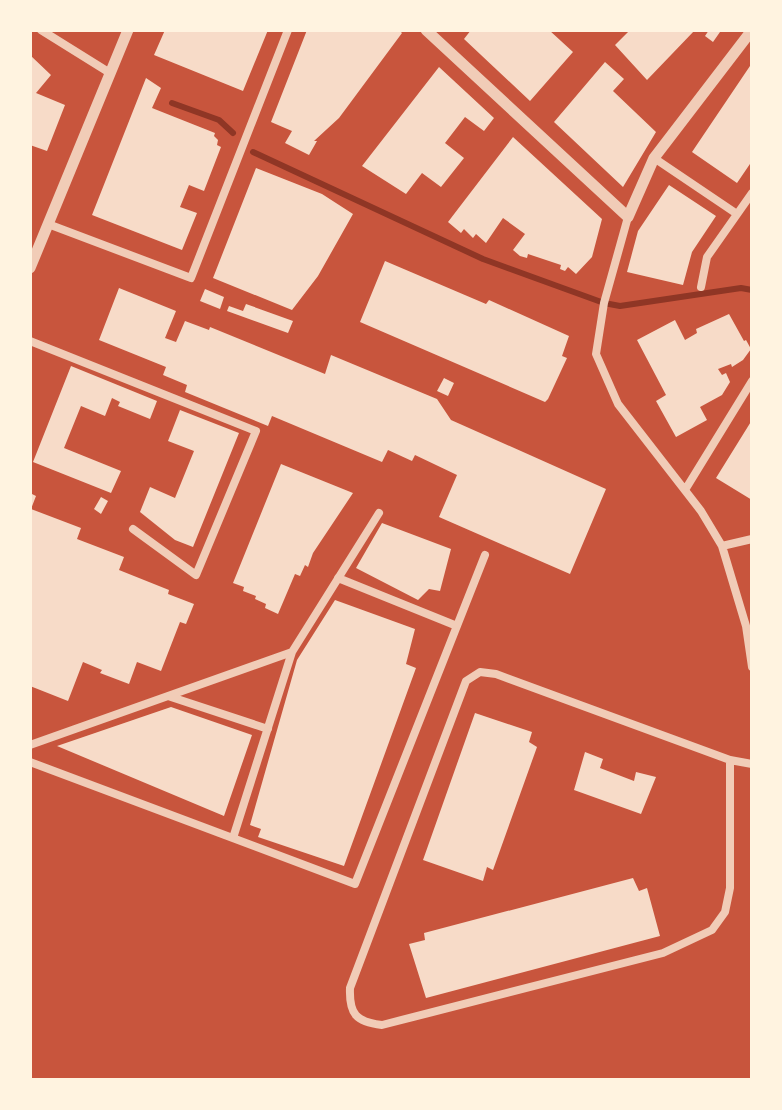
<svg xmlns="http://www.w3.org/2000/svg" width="782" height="1110" font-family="'Work Sans',sans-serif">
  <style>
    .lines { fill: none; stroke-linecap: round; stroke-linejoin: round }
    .stream { stroke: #8f3625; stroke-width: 6 }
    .building { fill: #f7dbc8 }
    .minor { stroke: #f1ccb7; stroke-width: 8 }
    .tertiary { stroke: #f1ccb7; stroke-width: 11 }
  </style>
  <rect width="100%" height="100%" fill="#c8553d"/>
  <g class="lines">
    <path class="stream" d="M172,103L219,120L233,133
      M253,152L483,259L604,303L620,306L741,288L752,290"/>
  </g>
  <path class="building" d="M165,30H268L243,91L154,55Z
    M307,30H399L402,33L339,118L314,141H317L309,155L285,143L292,131L271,122Z
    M471,30H549L573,52L530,101L464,39Z
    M630,30H695L647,80L615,45Z
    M709,30L720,32L713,42L705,36Z
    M30,55L51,75L36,93L65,105L47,151L30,145Z
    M605,62L624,79L613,91L656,132L623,187L554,122Z
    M752,63V161L737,183L692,152Z
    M439,67L494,118L484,131L465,117L445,143L464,158L441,187L422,173L406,194L362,166Z
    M146,78L161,88L152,108L215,133L214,136L218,140L217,145L221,147L204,191L189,185L180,207L197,213L182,250L92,215Z
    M513,137L602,219L592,257L576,274L568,267L565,271L560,269L561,265L528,254L527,258L520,256L513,250L525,234L503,218L486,243L476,234L473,238L464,229L461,233L448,222Z
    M256,168L322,194L353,214L318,276L292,310L213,278Z
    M669,185L716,216L692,252L683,285L627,272L638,231Z
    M385,261L486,304L489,300L569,336L562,356L567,358L548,399L545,402L360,322Z
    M119,288L176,311L165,338L176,342L185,321L209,330L210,327L325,374L331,355L437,399L451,420L606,489L570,574L439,517L457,475L415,455L412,461L388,450L382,462L272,416L268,426L185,392L187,385L163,375L166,367L99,340Z
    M205,289L224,297L220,309L200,301Z
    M246,304L293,321L288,333L227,311L229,306L243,311Z
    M729,314L744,341L746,340L751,349L743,360L732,367L731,364L718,369L722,375L726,373L730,382L722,395L700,407L707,420L676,437L656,401L666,395L637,340L675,320L685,340L697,333L696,329Z
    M71,366L157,401L150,419L118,406L120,402L112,398L105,416L81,406L64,448L121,471L111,493L33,462Z
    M444,378L454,383L448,396L437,391Z
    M180,410L239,433L193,547L175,540L140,512L150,487L175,498L194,451L168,441Z
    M752,420V500L716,478Z
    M281,464L353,493L313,553L308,567L305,565L300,576L295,574L278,614L265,608L266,604L255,599L256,596L243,591L244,587L233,583Z
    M30,493L36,496L31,509L81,528L77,539L124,557L119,570L169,590L168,594L194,604L186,624L180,622L161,671L137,662L129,684L100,673L102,670L83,662L68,701L30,686Z
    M101,497L108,501L101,514L94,509Z
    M382,523L451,549L440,591L429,589L418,600L356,568Z
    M335,600L415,629L406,664L416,668L344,866L258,837L261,829L250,825L297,660Z
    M171,707L252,735L224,816L57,746Z
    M475,713L532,732L529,742L537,747L493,870L487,867L483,881L423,860Z
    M585,752L603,759L600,768L634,781L636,772L656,777L641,814L574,790Z
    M633,878L639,891L647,888L660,936L426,998L409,944L425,940L424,933Z"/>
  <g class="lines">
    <path class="minor" d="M41,30L110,73
      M654,158L737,214
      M628,217L604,303L596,354L618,404L701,511L722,546L746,626L752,667
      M48,224L191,278L288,30
      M701,287L707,257L752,193
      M30,341L256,431L196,575L133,529
      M685,490L752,381
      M722,546L752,539
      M338,578L457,626
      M168,696L268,729
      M30,745L292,652
      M730,760V888L725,912L712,930L663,953L382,1025C356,1022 349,1014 350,988L466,681L480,672L496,674L730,760L752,764
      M30,762L355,884L485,555
      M233,838L292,652L379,513"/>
    <path class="tertiary" d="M426,30L628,217L654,158L752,30
      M30,268L128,30"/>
  </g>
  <rect width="782" height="1110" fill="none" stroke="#fff3e0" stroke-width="64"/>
</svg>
